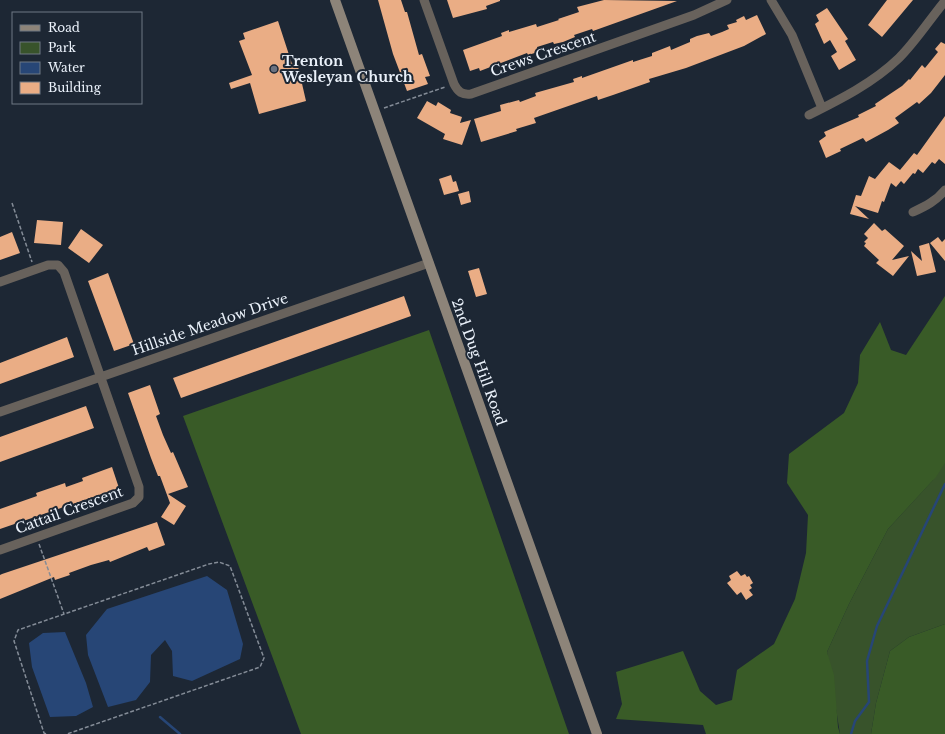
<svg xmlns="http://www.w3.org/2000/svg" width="945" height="734" font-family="'Libre Baskerville',serif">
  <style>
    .green { fill: #38532b }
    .forest { fill: #395b27 }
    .water { fill: #274676 }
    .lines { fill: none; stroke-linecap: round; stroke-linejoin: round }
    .stream { stroke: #274676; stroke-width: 2.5 }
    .building { fill: #eaad85 }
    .path { stroke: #848c97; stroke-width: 1.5; stroke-dasharray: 4 2; stroke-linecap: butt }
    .street { stroke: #68625c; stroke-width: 9 }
    .secondary { stroke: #8d8479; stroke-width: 10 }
    .worship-dot { fill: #6b7280; stroke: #1d2734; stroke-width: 1.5 }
    .labels { text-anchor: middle; stroke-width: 4; stroke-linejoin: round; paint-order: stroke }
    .street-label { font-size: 14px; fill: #eaf1fa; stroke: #1d2734 }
    .poi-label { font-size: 14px; font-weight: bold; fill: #eaf1fa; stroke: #1d2734; text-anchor: start }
  </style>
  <rect width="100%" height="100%" fill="#1d2734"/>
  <path class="green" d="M945,311V624L909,637L890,651L876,703L871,734H840L827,652L849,604L888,529L933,480Z"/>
  <path class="forest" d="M945,296V463L936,477L888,529L849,604L827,652L834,675L838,727L840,734H706L703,725L616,719L622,704L616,672L683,651L700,691L716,705L732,700L737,670L774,644L795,599L806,553L808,515L787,483L789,454L844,413L858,383L860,355L880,322L891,350L906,355Z
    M429,330L569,734H301L183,416Z
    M945,624V734H871L876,703L890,651L909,637Z"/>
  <path class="water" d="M207,576L227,590L243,644L240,659L192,681L173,676L172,651L165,640L151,655L150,682L136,700L108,707L88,655L86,635L107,609Z
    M65,632L86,683L93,707L76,716L50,717L32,667L29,643L43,633Z"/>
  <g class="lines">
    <path class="stream" d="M160,717L180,734
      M851,734L855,721L869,702L867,661L877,626L945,484"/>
  </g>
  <path class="building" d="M378,0H401L405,12H407L419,55L422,54L430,76L425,77L428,84L407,91L393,54Z
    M447,0H500V1L486,6L487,9L453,18Z
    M604,0L677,1L593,31L592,29L574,35L575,37L563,42L554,44L553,42L537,47L538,52L528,55L527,53L480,71L479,68L470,71L463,50L502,36L501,33L509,30V32L536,24L537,27L559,20L558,19L579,12L577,7Z
    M887,0H913L882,37L868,25Z
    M827,8L848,39L845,41L856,60L839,70L831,56L837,52L830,40L824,44L815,24L819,21L816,15Z
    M757,15L766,34L744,46L686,68L649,79L650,82L613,95L598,100L597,96L534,118L536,123L516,129L517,131L481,142L474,119L501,111L500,105L519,100L520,102L536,96L535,93L574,82L573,79L582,76V78L633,60V62L652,56V53L670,46L671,50L690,42V39L697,36L709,33L711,36L722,32L729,29L727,25L737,22L736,20L744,16L746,20Z
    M278,21L292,64L297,62L306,101L259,114L250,83L231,89L229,83L252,75L239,41L245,39L243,33Z
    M941,42L945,44V75L931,93L919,104L917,102L895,118L899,123L888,130L866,142L863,138L840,149L841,151L826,158L819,141L826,136L824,132L859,117L858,115L876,106L875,104L902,86L909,79L910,80L922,65L925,68L938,52L935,49Z
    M427,101L436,106L438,102L451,110L450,113L462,117L460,123L471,120L462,145L443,139L445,134L417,118Z
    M945,116V164L939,159L935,164L932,162L923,173L918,169L915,174L913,173L904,184L901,181L896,187L891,183L884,202L882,201L878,213L855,206L869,219L850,214L856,195L861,196L869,176L875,179L889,162L900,170L914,153L917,155Z
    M451,175L453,182L456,181L459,191L444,195L439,179Z
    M469,191L471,202L461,205L458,194Z
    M37,220L63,222L61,245L34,243Z
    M874,223L882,231L885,229L904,246L892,260L909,256L893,276L876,263L879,260L864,246L866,243L864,242L868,238L864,234Z
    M81,229L103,245L89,263L68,248Z
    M12,232L20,253L0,260V237Z
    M938,237L942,242L945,239V261L930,243Z
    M929,243L936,272L917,276L911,251L922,261L919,246Z
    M479,268L487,294L476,297L468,271Z
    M108,273L134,344L114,351L88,281Z
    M404,296L411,316L181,398L173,378Z
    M67,337L74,357L0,384V363Z
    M150,385L160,414L156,416L163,435L171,453L173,452L188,487L168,494L186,506L174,525L161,517L170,503L160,476H158L151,458L128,393Z
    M86,406L94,428L0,462V437Z
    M112,467L119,488L0,529V509L37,496L36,493L65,483L66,487L83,481L82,478Z
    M157,522L165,545L149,551L147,547L110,562L109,560L91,565L69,573L70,575L55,580L54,577L0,599V575L2,574Z
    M737,571L741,576L745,574L747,577L749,576L753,583L750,585L752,588L749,590L753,595L746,600L741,592L737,595L727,583L731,580L729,576Z"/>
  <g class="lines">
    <path class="path" d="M384,108L445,87
      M12,203L32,262
      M39,544L64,614
      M46,734L44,733L14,641L18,630L209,564L219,562L230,566L264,658L260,667L67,734"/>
    <path class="street" d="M424,0L454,84C458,92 462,95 471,94L694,15L727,0
      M771,0L792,35L822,108
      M809,115C841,99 873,83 899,58C916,41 930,19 945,1
      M913,212C926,206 936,201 945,190
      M0,282L48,265H58L64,272L139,487V497L133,503L0,550
      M0,412L429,263"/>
    <path class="secondary" d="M335,0L597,734"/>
  </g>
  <circle class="worship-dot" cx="274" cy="69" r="4"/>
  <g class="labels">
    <g class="street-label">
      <text transform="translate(543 54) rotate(-19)" y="5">Crews Crescent</text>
      <text transform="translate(210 324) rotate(-19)" y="5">Hillside Meadow Drive</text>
      <text transform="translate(479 362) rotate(70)" y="5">2nd Dug Hill Road</text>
      <text transform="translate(69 510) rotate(-20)" y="5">Cattail Crescent</text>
    </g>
    <g class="poi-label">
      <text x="282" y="66">Trenton<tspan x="282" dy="16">Wesleyan Church</tspan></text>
    </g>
  </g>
  <rect x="12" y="12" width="130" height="92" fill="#1d2734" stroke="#6f7883"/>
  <rect x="20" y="25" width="20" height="6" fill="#8d8479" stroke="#6f7883"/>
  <text x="48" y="32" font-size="12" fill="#eaf1fa">Road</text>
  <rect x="20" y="42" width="20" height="12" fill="#38532b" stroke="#6f7883"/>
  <text x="48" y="52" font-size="12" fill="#eaf1fa">Park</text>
  <rect x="20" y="62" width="20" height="12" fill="#274676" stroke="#6f7883"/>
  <text x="48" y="72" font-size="12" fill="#eaf1fa">Water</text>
  <rect x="20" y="82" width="20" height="12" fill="#eaad85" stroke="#6f7883"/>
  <text x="48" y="92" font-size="12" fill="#eaf1fa">Building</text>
</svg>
